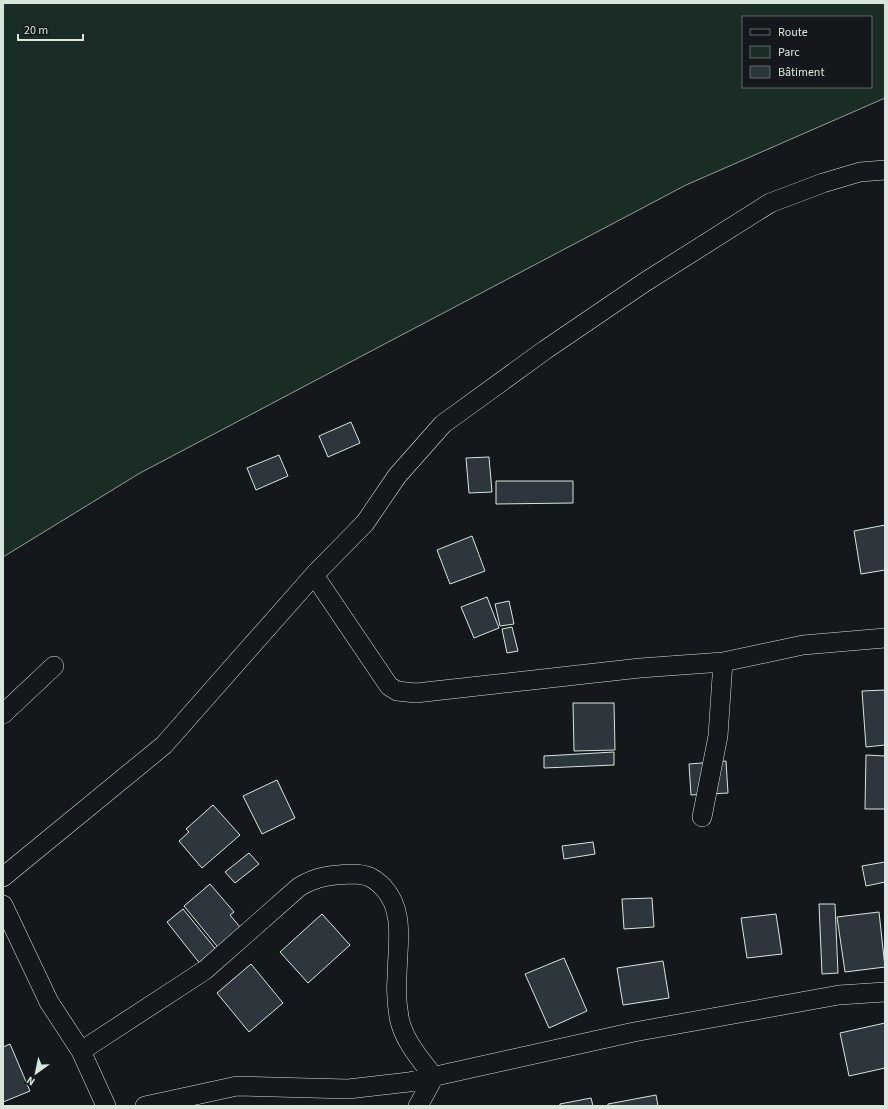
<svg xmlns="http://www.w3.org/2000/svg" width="888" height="1109" font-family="'Source Sans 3',sans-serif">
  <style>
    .green { fill: #1a2d24; stroke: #939e99; fill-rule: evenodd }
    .building { fill: #2c363c; stroke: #d8e6dc }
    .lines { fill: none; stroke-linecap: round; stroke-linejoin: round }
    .minor-casing { stroke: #d8e6dc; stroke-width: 20 }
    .minor { stroke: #14181c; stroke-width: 19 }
  </style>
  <rect width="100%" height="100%" fill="#14181c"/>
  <path class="green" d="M3,3H885V98L686,185L140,473L3,557ZM743,17H871V87H743Z"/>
  <path class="building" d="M351,422L360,443L328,457L319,436Z
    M279,455L288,476L256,490L247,468Z
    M489,457L492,492L469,493L466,458Z
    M496,481H573V503L496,504Z
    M885,525V570L861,574L854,531Z
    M472,536L485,571L450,584L437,550Z
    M487,597L499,628L474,638L461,607Z
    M509,601L514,624L500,626L495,604Z
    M512,627L518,651L507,653L502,629Z
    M885,690V745L866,747L862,691Z
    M573,703H614L615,750L574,751Z
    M614,752V765L544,768V756Z
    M866,755L885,756V809H865Z
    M726,761L728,793L691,795L689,764Z
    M277,780L295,818L262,834L243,796Z
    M213,805L240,835L202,868L179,841L189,832L186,829Z
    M593,842L595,854L564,859L562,846Z
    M249,853L259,864L235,883L225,872Z
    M885,862V882L866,886L862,866Z
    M210,884L234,912L230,915L244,932L221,951L184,906Z
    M652,898L654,927L624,929L622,899Z
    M819,904H835L838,973L822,974Z
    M183,909L218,952L201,965L167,922Z
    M879,912L885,967L845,972L837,917Z
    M322,914L350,945L308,983L280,952Z
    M776,914L782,954L747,958L741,918Z
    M564,958L587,1011L549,1028L525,974Z
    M663,961L669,998L623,1005L617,968Z
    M251,964L283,1003L249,1032L217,993Z
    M885,1023V1068L849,1076L840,1033Z
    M10,1044L30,1091L3,1102V1047Z
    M656,1095L658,1106H608V1104Z
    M591,1098L593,1106H560V1104Z"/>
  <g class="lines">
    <g class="minor-casing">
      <path id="minor" d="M314,575L389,686L397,691L416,693L640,668L723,662L803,645L885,638
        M3,714L54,666
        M702,817L718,736L723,662
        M3,877L164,745L314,575L365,523L397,476L443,424L545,350L645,282L770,203L823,183L860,172L885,170
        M3,905L49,1002L81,1051L106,1106
        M81,1051L205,970L299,887C317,876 331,875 352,874C366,874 373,877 383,887C406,911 397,947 397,978C396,990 397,1005 399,1017C403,1040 421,1060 434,1077L418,1106
        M145,1106L237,1086L348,1089L409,1082L634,1032L839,995L885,992"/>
    </g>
    <use href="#minor" class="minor"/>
  </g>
  <rect width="888" height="1109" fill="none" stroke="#d8e6dc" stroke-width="8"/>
  <rect x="742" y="16" width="130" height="72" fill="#14181c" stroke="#626a69"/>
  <rect x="750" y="29" width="20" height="6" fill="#14181c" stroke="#626a69"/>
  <text x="778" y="36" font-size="12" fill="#d8e6dc">Route</text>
  <rect x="750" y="46" width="20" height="12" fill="#1a2d24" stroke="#626a69"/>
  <text x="778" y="56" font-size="12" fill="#d8e6dc">Parc</text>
  <rect x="750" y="66" width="20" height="12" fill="#2c363c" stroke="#626a69"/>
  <text x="778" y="76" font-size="12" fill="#d8e6dc">Bâtiment</text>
  <g transform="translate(36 1073) rotate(213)" stroke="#14181c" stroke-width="3" paint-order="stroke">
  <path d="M0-3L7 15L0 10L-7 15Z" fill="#d8e6dc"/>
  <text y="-6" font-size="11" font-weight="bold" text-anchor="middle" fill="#d8e6dc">N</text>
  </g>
  <path d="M18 34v6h65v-6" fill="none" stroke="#d8e6dc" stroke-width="2"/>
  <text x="24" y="34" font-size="12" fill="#d8e6dc" stroke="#14181c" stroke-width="3" paint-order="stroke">20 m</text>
</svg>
